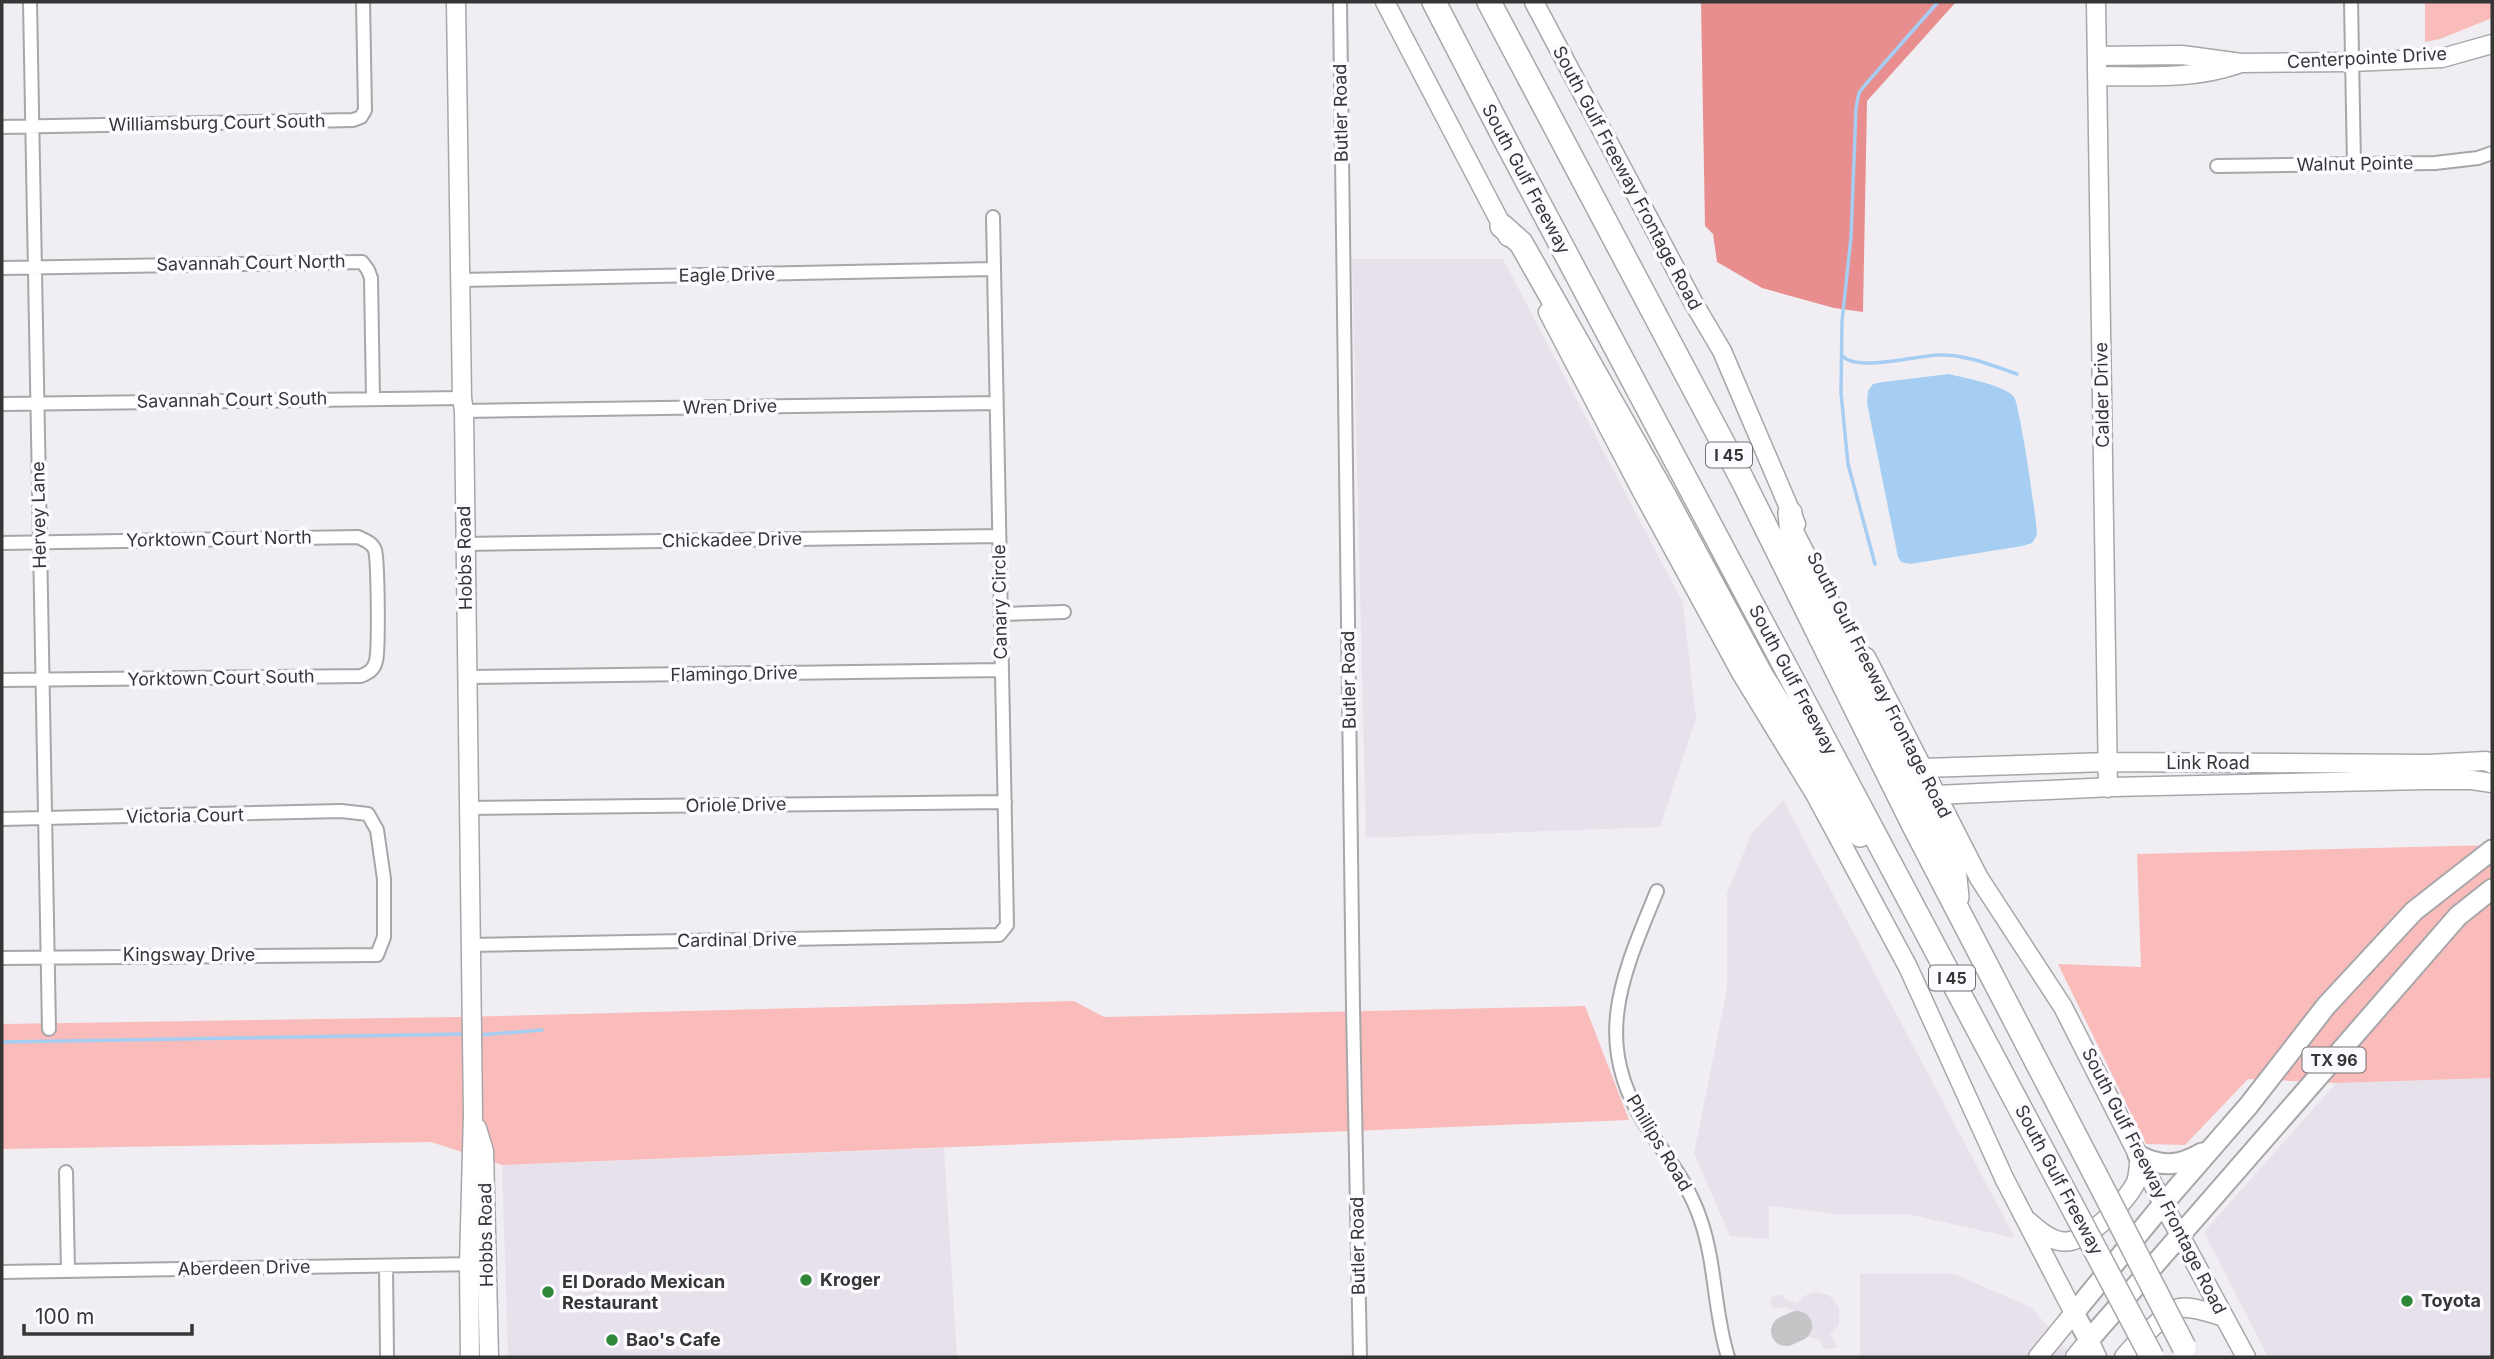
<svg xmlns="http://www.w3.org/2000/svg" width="2494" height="1359" font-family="Inter,sans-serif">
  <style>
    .built { fill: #e7e1eb }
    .green { fill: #fabcbb }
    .forest { fill: #e98e8e }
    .water { fill: #a6cef2 }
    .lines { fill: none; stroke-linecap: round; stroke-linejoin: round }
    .stream { stroke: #a6cef2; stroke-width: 3.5 }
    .taxiway { stroke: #c5c4c6; stroke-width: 30 }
    .street-casing { stroke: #a8a6a9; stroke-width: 16 }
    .secondary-casing { stroke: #a8a6a9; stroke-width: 21 }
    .primary-casing { stroke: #a8a6a9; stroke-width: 23 }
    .highway-casing { stroke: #a8a6a9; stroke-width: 26 }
    .street { stroke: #fff; stroke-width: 12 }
    .secondary { stroke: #fff; stroke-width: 18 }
    .primary { stroke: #fff; stroke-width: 19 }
    .highway { stroke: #fff; stroke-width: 23 }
    .highway-bridge-casing { stroke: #a8a6a9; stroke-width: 26; stroke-linecap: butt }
    .highway-bridge { stroke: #fff; stroke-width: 23 }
    .poi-dot { fill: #2e8838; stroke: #fdfbff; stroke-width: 2.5 }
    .labels { text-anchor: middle; stroke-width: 7; stroke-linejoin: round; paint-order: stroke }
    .shield { fill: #fdfbff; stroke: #727173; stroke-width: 2 }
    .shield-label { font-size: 16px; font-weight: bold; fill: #373637 }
    .street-label { font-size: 18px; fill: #373637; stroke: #fdfbff }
    .poi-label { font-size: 18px; font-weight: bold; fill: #373637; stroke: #fdfbff; text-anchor: start }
  </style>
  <rect width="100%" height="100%" fill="#f0eef2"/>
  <path class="built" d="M1503,259L1683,603L1696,718L1660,827L1366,838L1352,259Z
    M1783,800L2015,1238L1907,1214H1836L1769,1206V1239L1730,1236L1694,1153L1727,989V893L1752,833Z
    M2492,1078V1357H2268L2204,1232L2336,1083Z
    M944,1148L957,1357H508L502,1165Z
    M1860,1274H1955L2032,1308L2073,1357H1860Z
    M1815,1292L1829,1295L1839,1307V1325L1830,1335L1838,1348L1824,1349L1820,1340L1806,1336L1798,1329L1788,1333L1782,1341H1778L1772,1331L1776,1326L1785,1328L1794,1322L1793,1311L1785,1307L1774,1308L1770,1303L1771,1297L1782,1294L1787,1300L1797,1303L1804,1296Z"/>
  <path class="green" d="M2425,2H2492V18L2440,39L2425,42Z
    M2492,845V1078L2336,1083L2248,1079L2185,1145L2146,1144L2058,964L2141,967L2137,854Z
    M1074,1001L1104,1017L1585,1006L1629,1120L502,1165L431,1142L2,1149V1024L457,1017Z"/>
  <path class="forest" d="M1701,2H1956L1867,101L1863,312L1834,308L1762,288L1717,262L1713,234L1705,226Z"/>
  <path class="water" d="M1949,374C1964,378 2005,385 2014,397C2020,406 2037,521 2037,535L2032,543L2022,546L1910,564L1901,562L1898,557L1867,403L1868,391L1873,384L1883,382Z"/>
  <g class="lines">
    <path class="stream" d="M1842,356C1859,372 1914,356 1938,355C1965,354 1991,365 2017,374
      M1875,564L1848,464L1841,393L1842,321L1851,237L1856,108L1859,93L1865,85L1938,2
      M478,1035L542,1030
      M2,1042L467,1034"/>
    <path class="taxiway" d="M1786,1331L1797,1326"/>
    <g class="street-casing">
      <path id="street" d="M30,2L49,1029
        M1340,2L1353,1008L1360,1357
        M2351,2L2354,164
        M2,127L353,120L361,117L365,110L363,2
        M2217,166L2435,163L2478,158L2492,153
        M2,268L362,262L368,270L371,278L373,398
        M460,280L993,269
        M2,404L462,398
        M464,411L996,403
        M2,543L358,537C364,540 372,542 375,550C378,561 379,649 376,661C374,670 368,673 361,676L2,680
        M464,544L999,536
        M1001,614L1064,612
        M466,677L1002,670
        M468,808L1005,802
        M2,819L341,811L368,814L377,830L384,879V937L377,955L2,958
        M1657,891C1623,974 1591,1040 1645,1124C1666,1156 1689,1184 1701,1221C1716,1265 1714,1313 1728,1357
        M470,945L999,935L1007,925L993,217
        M66,1172L68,1271
        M386,1267L387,1357
        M2,1272L477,1264"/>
    </g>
    <g class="secondary-casing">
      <path id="secondary" d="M456,2L462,398L464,411L473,1114L469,1265L470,1357
        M1385,2L1508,237
        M1534,2L1693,302L1722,351L1796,524
        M2096,2L2108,788
        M2097,56L2182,55L2241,63L2352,62L2442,58L2492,44
        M2097,76C2145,76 2192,80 2238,64
        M1548,312L1640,488L1741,673L1815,794L1908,967L2005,1180L2074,1313L2038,1357
        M1866,657L1979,878L2063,1007L2163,1204L2246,1357
        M1923,768L2108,762L2428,764L2486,761L2492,764
        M1936,795L2113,787L2425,780H2472L2492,783
        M477,1128L484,1151L489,1357
        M2028,1221C2037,1229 2048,1239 2060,1241C2084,1247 2125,1203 2135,1184C2139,1177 2138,1166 2140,1158
        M2075,1357L2089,1340L2097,1357
        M2124,1357C2131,1348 2166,1312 2176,1309C2189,1304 2210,1313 2224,1317"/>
    </g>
    <g class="primary-casing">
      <path id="primary" d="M2492,850L2414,911L2326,1006L2249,1105L2163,1204L2074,1313L2089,1340L2458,916L2492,889
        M2138,1155C2161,1168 2180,1166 2202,1153"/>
    </g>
    <g class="highway-casing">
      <path id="highway" d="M1434,2L1508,145L2071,1204
        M1489,2L1742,479L1914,826L2095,1174
        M1502,226L1521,243L1665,497L1761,675L1860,835
        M1790,513L1792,533L1848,642L1885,725L1954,868L1957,897"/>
    </g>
    <use href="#street" class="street"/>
    <use href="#secondary" class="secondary"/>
    <use href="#primary" class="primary"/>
    <use href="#highway" class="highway"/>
    <g class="highway-bridge-casing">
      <path id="highway-bridge" d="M2095,1174L2184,1347
        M2071,1204L2152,1357"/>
    </g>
    <use href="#highway-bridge" class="highway-bridge"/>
  </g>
  <g class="poi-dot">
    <circle cx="806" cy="1280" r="7"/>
    <circle cx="548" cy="1292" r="7"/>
    <circle cx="2407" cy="1301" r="7"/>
    <circle cx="612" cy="1340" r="7"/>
  </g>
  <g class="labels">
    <g class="shield">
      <rect x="1706" y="442.5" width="46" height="25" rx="5"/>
      <rect x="1929" y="965.5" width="46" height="25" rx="5"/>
      <rect x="2302.5" y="1047.5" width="63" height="25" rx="5"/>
    </g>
    <g class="shield-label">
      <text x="1729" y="461">I 45</text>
      <text x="1952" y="984">I 45</text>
      <text x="2334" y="1066">TX 96</text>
    </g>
    <g class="street-label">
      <text transform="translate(2367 58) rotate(-3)" y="6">Centerpointe Drive</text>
      <text transform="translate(1341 113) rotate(-91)" y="6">Butler Road</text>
      <text transform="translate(217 123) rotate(-1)" y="6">Williamsburg Court South</text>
      <text transform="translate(2355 164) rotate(-1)" y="6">Walnut Pointe</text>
      <text transform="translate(1627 178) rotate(62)" y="6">South Gulf Freeway Frontage Road</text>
      <text transform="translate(1526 179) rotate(62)" y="6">South Gulf Freeway</text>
      <text transform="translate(251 263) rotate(-1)" y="6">Savannah Court North</text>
      <text transform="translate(727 275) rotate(-1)" y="6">Eagle Drive</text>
      <text transform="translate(2102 395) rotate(-91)" y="6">Calder Drive</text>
      <text transform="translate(232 400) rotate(-1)" y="6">Savannah Court South</text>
      <text transform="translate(730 407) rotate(-1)" y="6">Wren Drive</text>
      <text transform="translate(39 515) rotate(-91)" y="6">Hervey Lane</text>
      <text transform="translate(219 539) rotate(-1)" y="6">Yorktown Court North</text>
      <text transform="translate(732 540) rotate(-1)" y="6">Chickadee Drive</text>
      <text transform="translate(465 558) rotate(-91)" y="6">Hobbs Road</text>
      <text transform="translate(1000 602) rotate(-91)" y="6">Canary Circle</text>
      <text transform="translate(734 674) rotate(-1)" y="6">Flamingo Drive</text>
      <text transform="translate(221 678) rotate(-1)" y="6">Yorktown Court South</text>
      <text transform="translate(1349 680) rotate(-91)" y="6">Butler Road</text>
      <text transform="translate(1793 680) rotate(62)" y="6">South Gulf Freeway</text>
      <text transform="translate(1879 685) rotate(63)" y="6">South Gulf Freeway Frontage Road</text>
      <text x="2208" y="769">Link Road</text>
      <text transform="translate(736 805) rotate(-1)" y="6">Oriole Drive</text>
      <text transform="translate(185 816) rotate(-1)" y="6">Victoria Court</text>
      <text transform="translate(737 940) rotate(-1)" y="6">Cardinal Drive</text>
      <text x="189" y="961">Kingsway Drive</text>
      <text transform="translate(1659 1143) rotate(59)" y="6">Phillips Road</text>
      <text transform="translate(2059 1180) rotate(62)" y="6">South Gulf Freeway</text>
      <text transform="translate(2154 1181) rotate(63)" y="6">South Gulf Freeway Frontage Road</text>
      <text transform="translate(486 1235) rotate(-91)" y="6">Hobbs Road</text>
      <text transform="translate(1358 1246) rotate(-91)" y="6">Butler Road</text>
      <text transform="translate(244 1268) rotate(-1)" y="6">Aberdeen Drive</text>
    </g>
    <g class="poi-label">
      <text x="820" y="1286">Kroger</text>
      <text x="562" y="1288">El Dorado Mexican<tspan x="562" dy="21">Restaurant</tspan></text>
      <text x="2421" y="1307">Toyota</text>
      <text x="626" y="1346">Bao's Cafe</text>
    </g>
  </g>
  <rect width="2494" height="1359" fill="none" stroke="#373637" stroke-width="7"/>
  <path d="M24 1324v10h168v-10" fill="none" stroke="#373637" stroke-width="3.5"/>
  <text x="35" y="1324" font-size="21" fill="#373637" stroke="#fdfbff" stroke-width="5" paint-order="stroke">100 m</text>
</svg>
